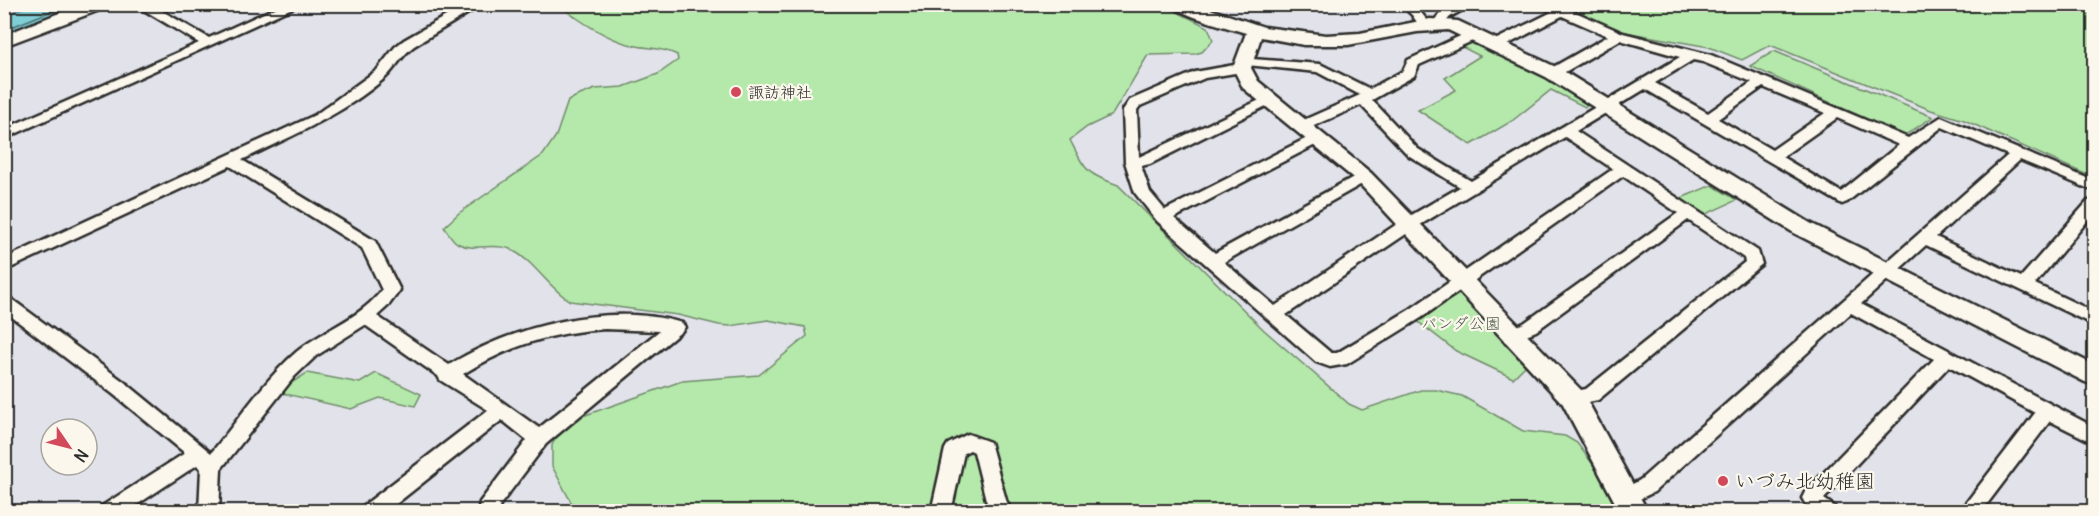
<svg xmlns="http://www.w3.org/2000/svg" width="2099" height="516" font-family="Delius,'Klee One',sans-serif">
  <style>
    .green { fill: #b5e9ab; stroke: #708a6b; stroke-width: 1.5 }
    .water { fill: #7ecfd6; stroke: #5d8d92; stroke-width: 1.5 }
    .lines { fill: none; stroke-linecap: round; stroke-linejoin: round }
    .shore { stroke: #4c6d6f; stroke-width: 1.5 }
    .street-casing { stroke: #2b2b2b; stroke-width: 5 }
    .secondary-casing { stroke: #2b2b2b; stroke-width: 5 }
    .street { fill: #fbf7ec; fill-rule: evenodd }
    .secondary { fill: #fbf7ec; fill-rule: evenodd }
    .poi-dot { fill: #d1495b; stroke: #fbf7ec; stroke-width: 2 }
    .labels { text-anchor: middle; stroke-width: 4.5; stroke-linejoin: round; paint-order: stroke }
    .poi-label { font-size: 16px; fill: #2b2b2b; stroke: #fbf7ec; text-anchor: start }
    .park-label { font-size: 16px; fill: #4e5a4b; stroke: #fbf7ec }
    .near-poi-label { font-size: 20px; fill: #2b2b2b; stroke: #fbf7ec; text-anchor: start }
  </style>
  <rect width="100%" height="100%" fill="#e2e3ea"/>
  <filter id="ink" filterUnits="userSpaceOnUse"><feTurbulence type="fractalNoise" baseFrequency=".0167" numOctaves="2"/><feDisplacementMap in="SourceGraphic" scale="12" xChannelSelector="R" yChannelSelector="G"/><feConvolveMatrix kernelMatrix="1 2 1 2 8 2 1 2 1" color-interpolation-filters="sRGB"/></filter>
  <g filter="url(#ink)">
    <path class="green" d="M558,5H1163L1208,27L1213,40L1202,52L1194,54L1148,55L1112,115L1087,127L1070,140C1086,171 1085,173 1118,185L1264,330L1349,404L1362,410L1421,390H1436L1462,396L1523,431L1565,436L1577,443L1628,511H584L571,502L552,466V445L558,434L580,417L682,381L759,375L807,336L805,327L768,320L730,326L719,325L678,315L570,301C547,287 535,261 510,249C494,242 475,252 459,244C453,242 448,232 444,227L459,213L543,155L556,136L568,101L575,97L595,89L623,87L658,74L678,60L677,55C662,47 648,49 632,45C606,39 579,20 558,5Z
      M1561,5H2094V178L1964,120L1931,110L1770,45L1742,60L1709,47L1619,31Z
      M1465,39L1513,59L1593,103L1585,107L1551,90L1512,121L1471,145L1418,110L1456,90L1445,78L1480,56L1456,44Z
      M1774,51L1933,117L1904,136L1750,66Z
      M1712,185L1737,200L1704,215L1679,199Z
      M1461,293L1531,360L1513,378L1456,351L1416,320Z
      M307,373L360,383L376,373L421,394L415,406L380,398L351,409L277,392Z"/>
    <path class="water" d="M30,5H86L5,36V15Z"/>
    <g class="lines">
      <path class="shore" d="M4,30L69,4"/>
      <g class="street-casing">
        <path id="street" d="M134,4H150L209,38L284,4H301L4,139V129L199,43Z
          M467,4H483L414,46C402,55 396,67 386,77C344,114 292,136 242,160L375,241L400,290L388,306L377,316L449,365C513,326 608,301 682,323L685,327L682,331L546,444L500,505L498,512H478L480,502L527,440L502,420L386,512H360L363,506L488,410L440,380L438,376L365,325L316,356L294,377L221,469L219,512H199L201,469L197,465L126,512H99L102,506L185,453L113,394L4,311V296L10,298L127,384L211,453C237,422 272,369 304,346C331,327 362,316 382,290L362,248L230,166L4,271V259L315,115L377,70L395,47L404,40ZM605,329L659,331L539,428L463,374C508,346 552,332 605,329Z
          M1400,4H1414L1431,25L1429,28H1421L1412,15Z
          M1456,4H1473L1450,17L1443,25H1435L1433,22L1442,11Z
          M1539,4H1557L1623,33L1711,55L1908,138L1941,117L2094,181V191L2020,160L1936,237L2021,277L2088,201L2094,199V213L2035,284L2094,312V325L1926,245L1861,304L2094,427V443L2050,421L1981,512H1959L2035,413L1949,366L1824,499L1834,506L1837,512H1810L1802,498L1805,492L1934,359L1851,313L1654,492L1625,506L1618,504L1615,498L1618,492L1640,480L2008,155L1942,127L1847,202L1842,204L1645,89L1576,131L1758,251L1762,264L1598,400L1573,405L1566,403L1564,398L1566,393L1586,389L1745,262L1744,258L1688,220L1536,331L1514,340L1508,338L1505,334L1508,330L1524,323L1678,213L1623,176L1421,318L1347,364L1330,367L1316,362L1157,221L1135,193L1125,162L1123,110L1130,100L1195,72L1240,64L1236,61L1238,58L1320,64L1370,89L1403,71L1408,60L1469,32H1479L1480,35L1479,38L1419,65L1414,76L1372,100L1418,149L1471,181L1680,57L1620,40L1558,76H1548L1546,73L1548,70L1608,36L1562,16L1501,48H1491L1489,45L1491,42L1552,12ZM1693,60L1703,62L1752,82L1708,113L1655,83ZM1247,65L1317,72L1360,95L1297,123L1295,126L1297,129H1307L1361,105L1408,155L1460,187L1403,220L1275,306L1224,262L1369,180L1372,177L1369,174H1359L1215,253L1174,218L1323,141L1325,138L1323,135H1313L1165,210L1150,192L1141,166L1150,164L1278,100L1271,96L1266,97L1139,157L1137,110L1140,106L1205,78L1247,71L1249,68ZM1763,87L1825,113L1772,150L1718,119ZM1837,118L1899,145L1841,192L1782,157ZM1565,137L1613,169L1409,310L1337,353H1331L1286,315L1415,228Z
          M968,434L990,442L1006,500L1012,512H991L986,500L974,452L970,450L964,453L951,512H931L945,449L948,444Z"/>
      </g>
      <g class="secondary-casing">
        <path id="secondary" d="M82,4H107L105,8L4,46V35Z
          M1170,4H1195L1264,27L1326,35L1360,33L1430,19L1458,21L1560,69L1810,223L2094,365V385L2085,382L1794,233L1546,77L1448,30L1417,32L1348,45H1304L1261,37L1251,68L1258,81L1371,173L1582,391L1648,512H1620L1563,404L1357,181L1243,88L1233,68L1246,33C1230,28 1179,15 1170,4Z"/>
      </g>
      <use href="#street" class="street"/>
      <use href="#secondary" class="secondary"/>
    </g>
  </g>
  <g class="poi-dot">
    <circle cx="736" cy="92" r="6"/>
    <circle cx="1723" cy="481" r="6"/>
  </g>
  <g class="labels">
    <g class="poi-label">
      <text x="748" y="98">諏訪神社</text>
    </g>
    <g class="park-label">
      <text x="1461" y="329">パンダ公園</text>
    </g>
    <g class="near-poi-label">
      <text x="1735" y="488">いづみ北幼稚園</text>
    </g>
  </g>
  <rect width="2099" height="516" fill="none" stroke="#fbf7ec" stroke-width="24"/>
  <rect x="12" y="12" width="2075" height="492" fill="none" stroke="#2b2b2b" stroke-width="2" filter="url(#ink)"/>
  <g transform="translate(69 447) rotate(125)"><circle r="28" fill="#fbf7ec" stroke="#a8a59f" stroke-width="1.5"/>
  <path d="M0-4.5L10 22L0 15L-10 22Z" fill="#d1495b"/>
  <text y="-9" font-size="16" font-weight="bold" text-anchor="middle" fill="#2b2b2b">N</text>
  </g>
</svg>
